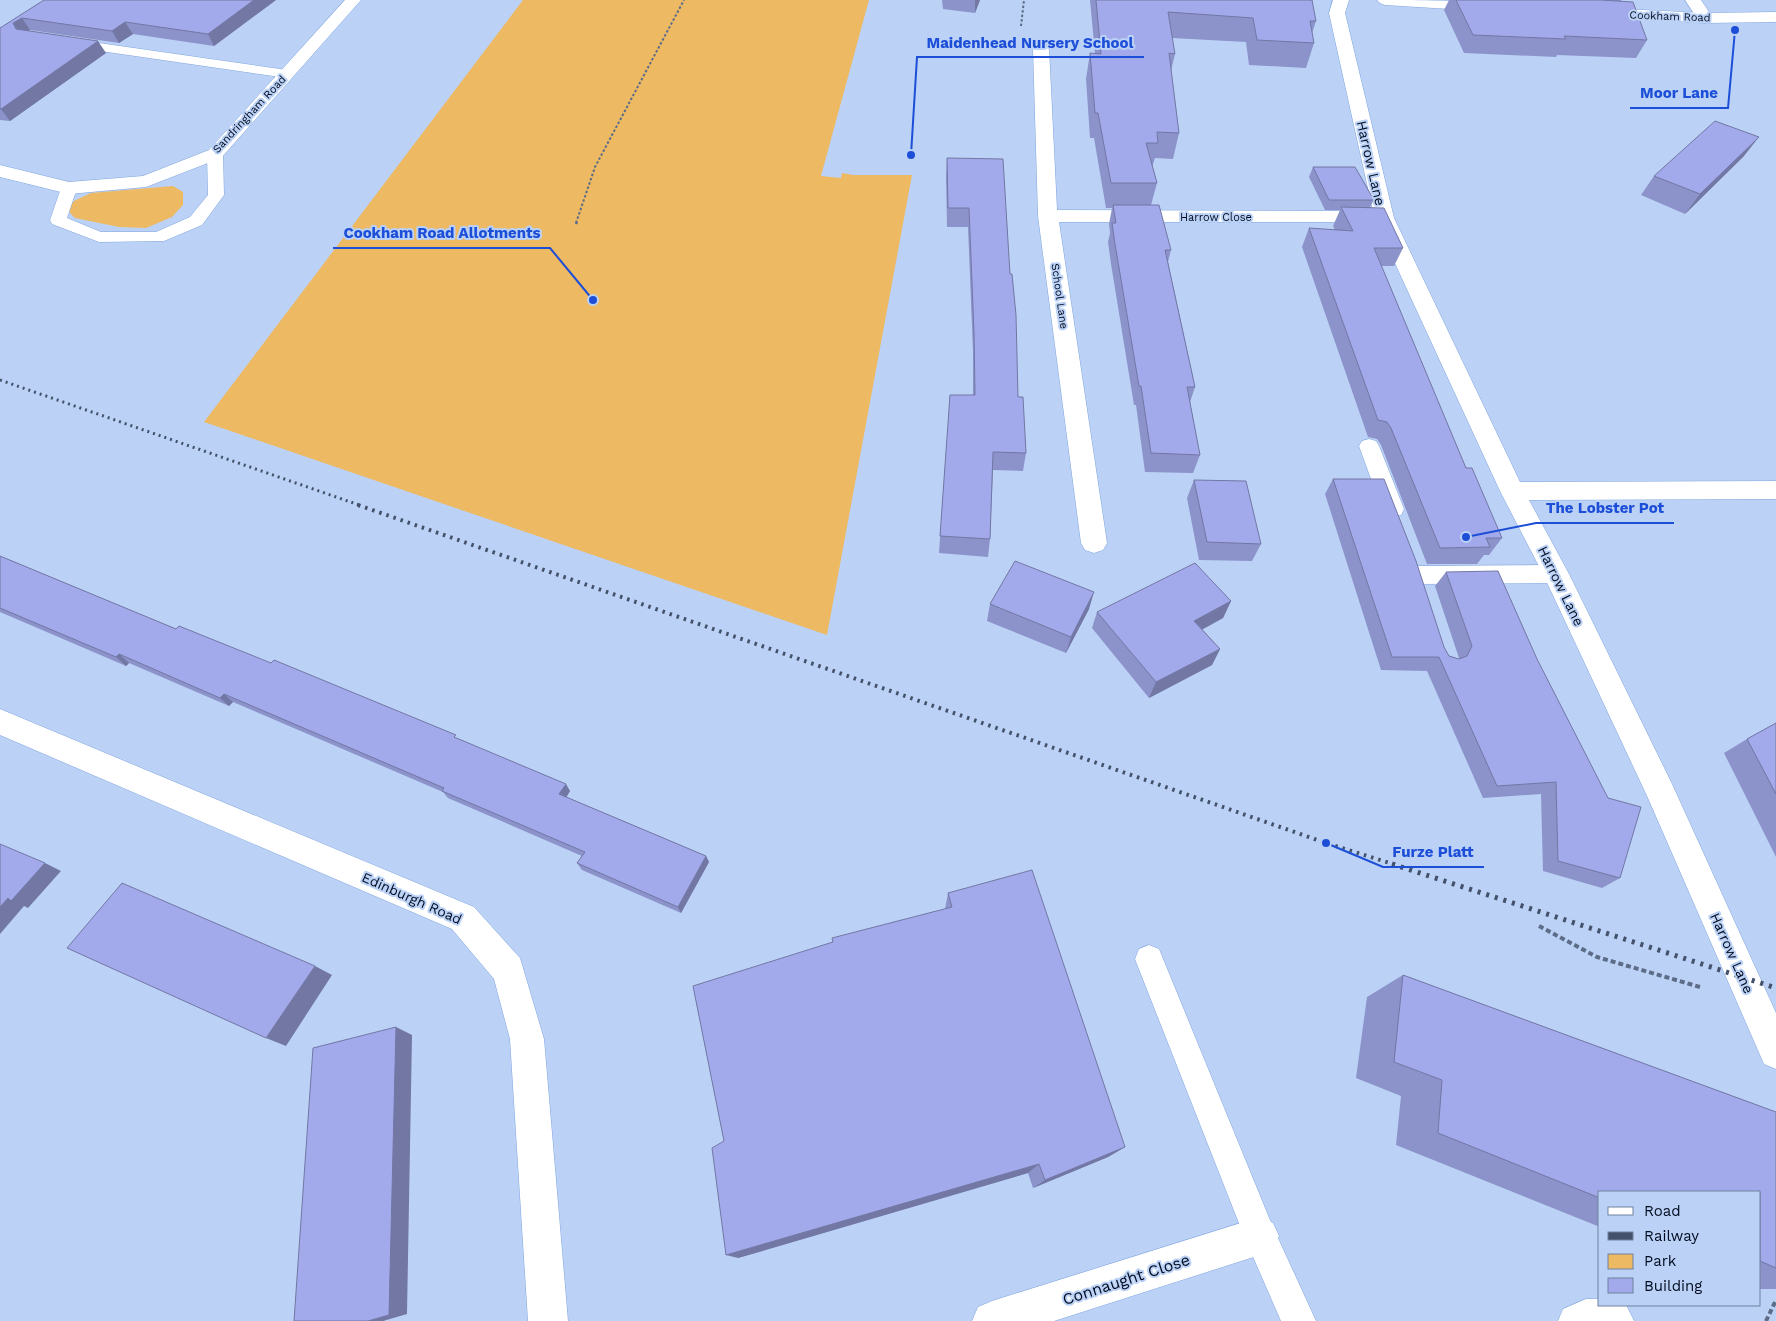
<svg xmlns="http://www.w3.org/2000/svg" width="1776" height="1321" font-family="'Work Sans',sans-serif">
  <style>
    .green { fill: #edb962 }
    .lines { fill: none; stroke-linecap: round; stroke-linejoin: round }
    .lane-casing { stroke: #80a5de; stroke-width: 1 }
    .street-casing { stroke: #80a5de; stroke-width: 1 }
    .secondary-casing { stroke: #80a5de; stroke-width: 1 }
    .path-far2 { stroke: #5d6d88; stroke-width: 2; stroke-dasharray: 2.5 2; stroke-linecap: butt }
    .path-far1 { stroke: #5d6d88; stroke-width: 2.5; stroke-dasharray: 3 2; stroke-linecap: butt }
    .path { stroke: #5d6d88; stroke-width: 4; stroke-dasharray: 5 3; stroke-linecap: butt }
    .lane { fill: #fff; fill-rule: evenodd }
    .street { fill: #fff; fill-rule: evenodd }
    .secondary { fill: #fff; fill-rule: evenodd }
    .rail-far2 { stroke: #43516b; stroke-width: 3; stroke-dasharray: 2 4; stroke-linecap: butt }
    .rail-far1 { stroke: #43516b; stroke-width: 4; stroke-dasharray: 2.5 5; stroke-linecap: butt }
    .rail { stroke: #43516b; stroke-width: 5; stroke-dasharray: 3 6; stroke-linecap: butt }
    .wall { fill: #8c92ca }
    .shaded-wall { fill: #7277a4 }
    .building { fill: #a3aaeb; stroke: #7277a4 }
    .labels { text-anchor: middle; stroke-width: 4; stroke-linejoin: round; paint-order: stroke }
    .far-street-label { font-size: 11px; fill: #020b1f; stroke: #bbd2f6 }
    .street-label { font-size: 14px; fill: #020b1f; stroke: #bbd2f6 }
    .near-street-label { font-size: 16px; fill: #020b1f; stroke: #bbd2f6 }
    .leader { fill: none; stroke: #1d4ed8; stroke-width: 2 }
    .callout-dot { fill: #1d4ed8; stroke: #bbd2f6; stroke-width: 2 }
    .callout-label { font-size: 15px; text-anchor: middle; font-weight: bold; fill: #1d4ed8; stroke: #bbd2f6; stroke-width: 4; stroke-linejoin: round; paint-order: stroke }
  </style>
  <rect width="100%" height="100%" fill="#bbd2f6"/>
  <path class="green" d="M523,0H869L821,176L841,178L842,173L853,175H912L827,635L204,422Z
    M173,186L183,192V205L172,217L146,228L119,227L75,218L67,210L74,201L91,193Z"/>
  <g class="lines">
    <g class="lane-casing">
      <path id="lane" d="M71,39L287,70L292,71L294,74L292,77L287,78L66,46L64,43Z
        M215,149L221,151L223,154L224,195L202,225L164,241L99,242L52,224L50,220L61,188L63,185H75L77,188L67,218L101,232H156L190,217L208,195L207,154L209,151Z
        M1369,439L1376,441L1379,446L1404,509L1401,515L1393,517L1385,515L1382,509L1359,446L1362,441Z
        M1556,565L1564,568L1567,574L1564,580L1556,583L1418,584L1410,581L1407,575L1410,569L1418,566Z
        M1149,945L1159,949L1272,1225L1316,1321H1281L1244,1236L1135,959L1139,949Z
        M1586,1299H1600V1305H1626L1634,1321H1558L1563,1309Z"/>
    </g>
    <g class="street-casing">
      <path id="street" d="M345,0H361L221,158L146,187L69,194L0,177V165L69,182L143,176L209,150Z
        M1333,0H1349L1345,13L1394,218L1520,482L1776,481V499L1529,500L1569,574L1672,784L1776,1013V1069L1764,1064L1648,798L1543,574L1500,491L1376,222H1059L1107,543L1103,550L1094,553L1085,550L1081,543L1038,216L1033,48L1035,45H1047L1049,48L1057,210L1373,211L1329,13Z
        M1685,0H1701L1713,18L1711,21H1699Z
        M0,709L474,907L520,958L544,1039L568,1321H528L510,1039L494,979L452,929L0,735Z
        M1260,1217L1273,1223L1279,1236L1273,1249L1260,1255L1054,1321H972L978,1307L992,1301Z"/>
    </g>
    <g class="secondary-casing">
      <path id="secondary" d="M1377,0C1409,0 1459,0 1488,3L1491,6L1488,9L1483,11L1385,5L1380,3Z
        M1601,8L1705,13L1776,12V22L1705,23L1596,16L1593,13L1596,10Z"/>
    </g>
    <path class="path-far2" d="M1021,26L1024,0
      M576,223L595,167L684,0"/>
    <path class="path-far1" d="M576,224L577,222"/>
    <path class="path" d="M1539,926L1597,957L1700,987
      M1766,1321L1776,1300"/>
    <use href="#lane" class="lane"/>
    <use href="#street" class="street"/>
    <use href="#secondary" class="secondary"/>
    <path class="rail-far2" d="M0,380L362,506"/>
    <path class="rail-far1" d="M358,505L1326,843L1396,865"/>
    <path class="rail" d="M1392,864L1776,988"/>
  </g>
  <path class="wall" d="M44,0H276L214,46L133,34L119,43L30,30L29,31L106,53L10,121L0,120V28Z
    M942,0H980L975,13L943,9Z
    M1090,0H1312L1316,21L1312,33L1314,43L1306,68L1249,65L1246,42L1172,38L1175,54L1171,71L1179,133L1173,159L1155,158L1152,167L1157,183L1151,205L1171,250L1168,262L1195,387L1190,402L1200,455L1193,473L1145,472L1136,405H1134L1111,264L1108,242L1110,233L1109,224L1112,208H1106L1094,138H1090L1086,79L1090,53L1095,54Z
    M1449,0H1621V1L1647,40L1636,58L1557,55L1556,57L1464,53L1444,10Z
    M1744,156L1685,214L1641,195L1654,176Z
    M947,158L1010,274L1018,397L1026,453L1023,471L993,470L990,539L988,557L939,553L950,395H973V352L968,227H947L946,177Z
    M1313,167L1374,200L1370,207L1403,248L1394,266H1381L1466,468L1502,538L1489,555H1484L1477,564H1427L1381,445L1377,439L1368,437L1302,247L1309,228L1335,230L1333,226L1340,210H1325L1309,177Z
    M1333,479L1449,656L1459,659V658L1435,586L1446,572L1620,878L1602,888L1543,871L1541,794L1483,798L1427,671L1381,670L1325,494Z
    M1194,480L1261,544L1252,561L1199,560L1187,498Z
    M0,556L176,629L460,740L570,791L566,797L706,856L709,862L681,913L582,870L577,863L582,856L448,798L443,792L233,702L229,706L129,663L126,666L0,612Z
    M1231,601L1223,618L1202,629L1220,649L1212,665L1149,698L1092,628L1097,612Z
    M990,604L1089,609L1066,653L987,621Z
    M1776,723V857L1724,753L1747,739Z
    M948,893L1125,1147L1108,1157L1033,1188L1028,1173L738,1258L945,909Z
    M1403,975L1776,1112V1289H1760V1192H1600V1227L1396,1145L1401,1096L1356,1078L1367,997Z"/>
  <path class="shaded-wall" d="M254,0H276L214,46L208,34Z
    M975,0H980L975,13Z
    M22,18L30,30L21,36L13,23Z
    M125,22L133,34L119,43L112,31Z
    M98,41L106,53L10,121L1,109Z
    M1759,137L1744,156L1685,214L1700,194Z
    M1094,592L1089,609L1066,653L1071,637Z
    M1231,601L1223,618L1187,638L1194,621Z
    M1220,649L1212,665L1149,698L1156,682Z
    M119,654L129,663L126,666L116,657Z
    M224,694L233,702L229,706L220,698Z
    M566,784L570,791L564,801L559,794Z
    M706,856L709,862L681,913L678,907Z
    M45,863L61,871L28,908L24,906L0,934V907L8,898Z
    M315,966L332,975L286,1046L266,1038Z
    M396,1027L412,1035L407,1314L383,1321H368Z
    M1125,1147L1108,1157L1033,1188L1045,1180Z
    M1039,1164L1028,1173L738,1258L726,1255Z"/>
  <path class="building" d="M44,0H254L208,34L125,22L112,31L22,18L13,23L16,29L98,41L1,109H0V28Z
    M1096,0H1312L1316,21H1310L1314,43L1257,40L1253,18L1168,12L1175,54L1169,53L1179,133L1157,132L1158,143H1146L1157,183H1111L1098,113H1095L1090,53L1101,54Z
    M1456,0H1601L1633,2L1647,40L1564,36L1566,39L1473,35Z
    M1715,121L1759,137L1700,194L1654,176Z
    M947,158L1003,159L1010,274H1012L1016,315L1018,397H1023L1026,453L993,452L990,539L940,536L950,395H975L974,333L969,208H948Z
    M1313,167H1355L1374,200H1329Z
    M1113,205H1159L1171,250H1165L1195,387H1187L1200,455L1151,453L1141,386H1139L1115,244L1112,223H1116Z
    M1341,207L1384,208L1403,248H1374L1466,468H1472L1502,538H1486L1490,547L1440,548L1391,428L1387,422L1378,420L1309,228L1353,231Z
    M1333,479H1384L1416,561L1444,647L1449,656L1459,659L1467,656L1472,646L1446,572L1498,571L1537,659L1608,798L1641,807L1620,878L1558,861L1556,782L1497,786L1439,657H1392Z
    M1194,480L1246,481L1261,544L1207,542Z
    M0,556L176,629L179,626L271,663L274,660L456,735L454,737L566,784L559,794L706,856L678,907L577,863L585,852L442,791L444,788L224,694L220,698L119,654L116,657L0,608Z
    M1015,561L1094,592L1071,637L990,604Z
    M1195,563L1231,601L1194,621L1220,649L1156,682L1097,612Z
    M1776,723V794L1747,739Z
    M0,844L45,863L11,901L8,898L0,907Z
    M1032,870L1125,1147L1045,1180L1039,1164L726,1255L712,1148L724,1141L693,986L833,942L832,938L952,907L948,893Z
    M122,883L315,966L266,1038L67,948Z
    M1403,975L1776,1112V1268L1760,1261V1192H1600V1198L1438,1133L1442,1080L1394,1062Z
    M396,1027L389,1315L368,1321H294L313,1048Z"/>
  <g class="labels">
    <g class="far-street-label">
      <text transform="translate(1670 16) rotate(2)" y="4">Cookham Road</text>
      <text transform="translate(249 114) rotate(-47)" y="4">Sandringham Road</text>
      <text x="1216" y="221">Harrow Close</text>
      <text transform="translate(1060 296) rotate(82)" y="4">School Lane</text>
    </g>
    <g class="street-label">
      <text transform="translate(1371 163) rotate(77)" y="5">Harrow Lane</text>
      <text transform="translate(1561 586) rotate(64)" y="5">Harrow Lane</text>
      <text transform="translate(412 898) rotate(24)" y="5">Edinburgh Road</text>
      <text transform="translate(1732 953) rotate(66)" y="5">Harrow Lane</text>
    </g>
    <g class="near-street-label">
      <text transform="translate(1126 1279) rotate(-18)" y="6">Connaught Close</text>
    </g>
  </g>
  <path class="leader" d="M911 155L917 57H1144M1735 30L1728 108H1630M593 300L550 248H333M1466 537L1536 523H1674M1326 843L1383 867H1484"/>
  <g class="callout-dot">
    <circle cx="911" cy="155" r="5"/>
    <circle cx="1735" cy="30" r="5"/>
    <circle cx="593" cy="300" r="5"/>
    <circle cx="1466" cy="537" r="5"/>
    <circle cx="1326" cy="843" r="5"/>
  </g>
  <g class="callout-label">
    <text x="1030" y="48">Maidenhead Nursery School</text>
    <text x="1679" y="98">Moor Lane</text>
    <text x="442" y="238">Cookham Road Allotments</text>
    <text x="1605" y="513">The Lobster Pot</text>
    <text x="1433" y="857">Furze Platt</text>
  </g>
  <rect x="1598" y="1191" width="162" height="115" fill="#bbd2f6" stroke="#7182a0"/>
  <rect x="1608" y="1207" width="25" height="8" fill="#ffffff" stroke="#7182a0"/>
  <text x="1644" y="1216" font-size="15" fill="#020b1f">Road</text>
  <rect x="1608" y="1232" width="25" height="8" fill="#43516b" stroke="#7182a0"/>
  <text x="1644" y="1241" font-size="15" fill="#020b1f">Railway</text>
  <rect x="1608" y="1254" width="25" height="15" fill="#edb962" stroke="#7182a0"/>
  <text x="1644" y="1266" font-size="15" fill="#020b1f">Park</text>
  <rect x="1608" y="1278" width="25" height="15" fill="#a3aaeb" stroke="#7182a0"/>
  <text x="1644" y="1291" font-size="15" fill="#020b1f">Building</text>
</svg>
